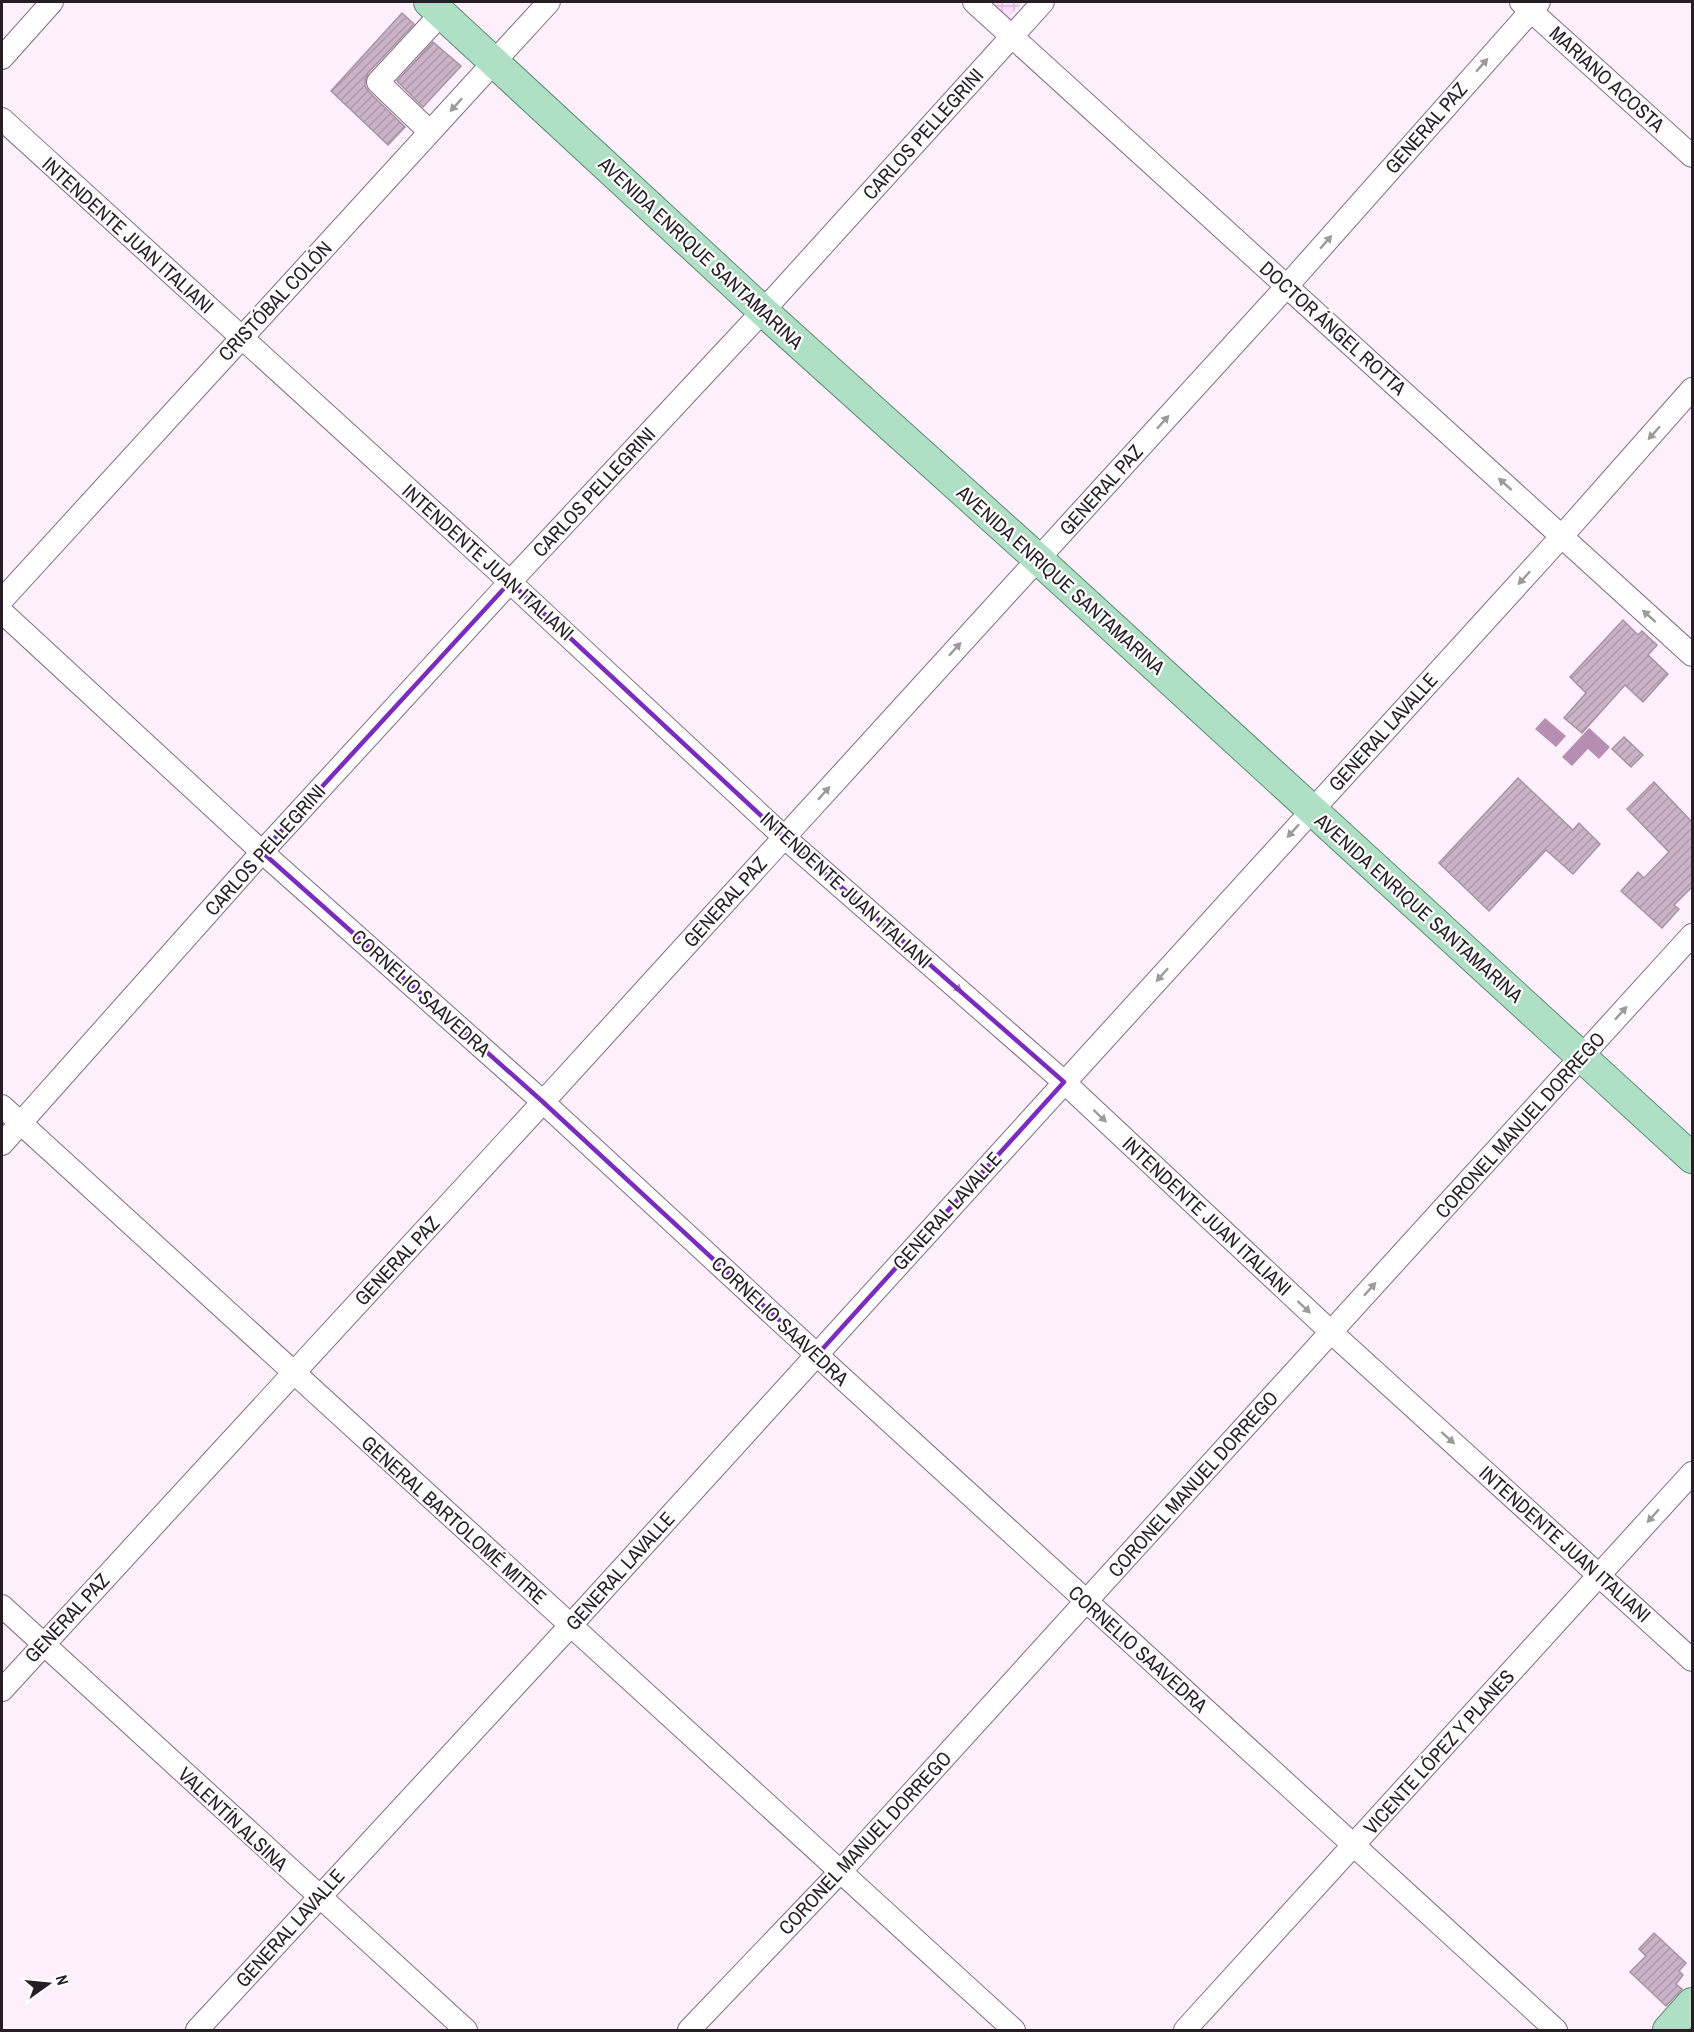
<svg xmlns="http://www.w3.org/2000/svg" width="1694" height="2032" font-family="'Archivo Narrow',sans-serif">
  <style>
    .industrial { fill: url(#industrial-grid) }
    .water { fill: #b58eb1 }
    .building { fill: url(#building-hatch); stroke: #a891a5; stroke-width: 1.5 }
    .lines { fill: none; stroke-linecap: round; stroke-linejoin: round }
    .minor-casing { stroke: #826d80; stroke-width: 24 }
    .major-casing { stroke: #5c8d74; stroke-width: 32 }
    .minor { stroke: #fff; stroke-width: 22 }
    .major { stroke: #afdfc5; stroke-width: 30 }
    .oneway { fill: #9d999d }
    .marked { fill: none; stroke: #7b2cbf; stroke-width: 4.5; stroke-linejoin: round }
    .labels { text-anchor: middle; stroke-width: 4.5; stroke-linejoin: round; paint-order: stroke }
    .street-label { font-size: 20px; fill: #261d25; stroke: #fff }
  </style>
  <defs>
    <pattern id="industrial-grid" width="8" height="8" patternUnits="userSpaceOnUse" patternTransform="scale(1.5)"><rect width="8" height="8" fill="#fddefa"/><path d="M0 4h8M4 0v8" fill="none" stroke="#d9bed6"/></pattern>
    <pattern id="building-hatch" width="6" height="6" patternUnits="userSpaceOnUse" patternTransform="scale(1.5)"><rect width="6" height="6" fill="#cab2c7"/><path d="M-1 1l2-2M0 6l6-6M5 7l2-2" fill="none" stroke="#ad99ab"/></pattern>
  </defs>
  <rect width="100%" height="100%" fill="#feeffc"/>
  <path class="industrial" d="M990,2H1023L1008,18Z"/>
  <path class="water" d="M1545,718L1566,736L1556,747L1535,729Z
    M1589,728L1610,747L1599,759L1588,749L1572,766L1562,757Z"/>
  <path class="building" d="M402,13L414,24L368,73L365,80V86L369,92L405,127L388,145L331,91Z
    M433,42L461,66L423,107L397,81Z
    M1623,620L1638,635L1642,631L1657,645L1648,655L1668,674L1643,702L1625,685L1582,733L1564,718L1586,693L1570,677Z
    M1624,737L1643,755L1631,767L1612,749Z
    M1518,778L1573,830L1579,823L1600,844L1573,874L1546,850L1489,911L1439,863Z
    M1654,782L1692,822V887L1674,905L1679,909L1662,928L1621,891L1638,872L1644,878L1669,852L1627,809Z
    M1654,1933L1686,1963L1679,1971L1683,1975L1676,1984L1682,1989L1666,2006L1630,1972L1646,1956L1639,1949Z"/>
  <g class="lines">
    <g class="minor-casing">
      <path id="minor" d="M974,2L1692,655
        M1521,2L1692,156
        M2,58L52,2
        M2,119L510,582L784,837L1064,1082L1331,1332L1692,1660
        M430,132L378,82L442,13
        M2,600L549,2
        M2,612L262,852L543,1102L817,1355L1556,2030
        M2,1106L1014,2030
        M2,1144L262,852L510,582L763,311L1043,2
        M2,1606L466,2030
        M2,1690L543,1102L1287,286L1539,2
        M197,2030L570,1626L1562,536L1692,389
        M689,2030L840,1872L1692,935
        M1185,2030L1692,1473"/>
    </g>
    <g class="major-casing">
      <path id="major" d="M429,2L763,311L1038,559L1692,1158
        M1668,2030L1692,2003"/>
    </g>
    <use href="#minor" class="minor"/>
    <use href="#major" class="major"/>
  </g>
  <defs><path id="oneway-solid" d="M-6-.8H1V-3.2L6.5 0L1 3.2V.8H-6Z" transform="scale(1.5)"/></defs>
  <g class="oneway">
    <use href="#oneway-solid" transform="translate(1482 65) rotate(-49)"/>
    <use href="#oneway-solid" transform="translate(456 105) rotate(132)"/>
    <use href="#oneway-solid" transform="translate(1326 242) rotate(-49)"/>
    <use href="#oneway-solid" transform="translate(1163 422) rotate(-48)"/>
    <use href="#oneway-solid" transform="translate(1654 433) rotate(132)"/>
    <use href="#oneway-solid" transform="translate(1505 484) rotate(-138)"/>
    <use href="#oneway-solid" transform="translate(1524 578) rotate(132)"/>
    <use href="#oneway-solid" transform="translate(1649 616) rotate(-138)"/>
    <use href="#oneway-solid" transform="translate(955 649) rotate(-48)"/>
    <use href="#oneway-solid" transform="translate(824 793) rotate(-48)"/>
    <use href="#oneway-solid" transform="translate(1293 831) rotate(132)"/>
    <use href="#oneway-solid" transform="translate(1162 975) rotate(132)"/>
    <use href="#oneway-solid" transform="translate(955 986) rotate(41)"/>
    <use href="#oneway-solid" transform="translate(1621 1013) rotate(-48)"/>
    <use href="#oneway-solid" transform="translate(1100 1116) rotate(43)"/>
    <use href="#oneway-solid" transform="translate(1370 1289) rotate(-48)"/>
    <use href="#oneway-solid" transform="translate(1304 1307) rotate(43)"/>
    <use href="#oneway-solid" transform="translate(1448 1438) rotate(42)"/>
    <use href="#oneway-solid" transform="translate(1653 1516) rotate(132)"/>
  </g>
  <path class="marked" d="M510,582L784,837L1064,1082L817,1355L543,1102L262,852Z"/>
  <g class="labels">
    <g class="street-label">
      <text transform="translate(1607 79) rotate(42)" y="7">MARIANO ACOSTA</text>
      <text transform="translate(1426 128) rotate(-49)" y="7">GENERAL PAZ</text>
      <text transform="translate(923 134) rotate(-48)" y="7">CARLOS PELLEGRINI</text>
      <text transform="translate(128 235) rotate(42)" y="7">INTENDENTE JUAN ITALIANI</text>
      <text transform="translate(701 253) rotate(43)" y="7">AVENIDA ENRIQUE SANTAMARINA</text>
      <text transform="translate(275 301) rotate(-47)" y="7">CRISTÓBAL COLÓN</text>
      <text transform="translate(1333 328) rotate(42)" y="7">DOCTOR ÁNGEL ROTTA</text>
      <text transform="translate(1101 490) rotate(-48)" y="7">GENERAL PAZ</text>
      <text transform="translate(594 492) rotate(-47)" y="7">CARLOS PELLEGRINI</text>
      <text transform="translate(488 562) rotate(42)" y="7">INTENDENTE JUAN ITALIANI</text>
      <text transform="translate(1061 580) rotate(42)" y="7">AVENIDA ENRIQUE SANTAMARINA</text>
      <text transform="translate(1383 732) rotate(-48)" y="7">GENERAL LAVALLE</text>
      <text transform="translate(265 850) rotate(-48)" y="7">CARLOS PELLEGRINI</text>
      <text transform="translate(846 890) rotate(42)" y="7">INTENDENTE JUAN ITALIANI</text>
      <text transform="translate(725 902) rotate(-48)" y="7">GENERAL PAZ</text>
      <text transform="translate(1419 908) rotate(42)" y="7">AVENIDA ENRIQUE SANTAMARINA</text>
      <text transform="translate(421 993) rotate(42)" y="7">CORNELIO SAAVEDRA</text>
      <text transform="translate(1520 1125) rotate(-48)" y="7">CORONEL MANUEL DORREGO</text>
      <text transform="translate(947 1211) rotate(-48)" y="7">GENERAL LAVALLE</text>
      <text transform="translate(1207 1216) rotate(43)" y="7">INTENDENTE JUAN ITALIANI</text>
      <text transform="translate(397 1261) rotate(-47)" y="7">GENERAL PAZ</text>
      <text transform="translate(780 1321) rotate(43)" y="7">CORNELIO SAAVEDRA</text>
      <text transform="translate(1193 1484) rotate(-48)" y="7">CORONEL MANUEL DORREGO</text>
      <text transform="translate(454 1520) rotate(42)" y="7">GENERAL BARTOLOMÉ MITRE</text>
      <text transform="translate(1565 1544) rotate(42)" y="7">INTENDENTE JUAN ITALIANI</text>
      <text transform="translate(620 1571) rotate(-48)" y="7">GENERAL LAVALLE</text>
      <text transform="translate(67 1618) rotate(-47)" y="7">GENERAL PAZ</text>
      <text transform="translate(1138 1649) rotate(42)" y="7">CORNELIO SAAVEDRA</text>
      <text transform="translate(1439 1752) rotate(-48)" y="7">VICENTE LÓPEZ Y PLANES</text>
      <text transform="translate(233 1819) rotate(43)" y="7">VALENTÍN ALSINA</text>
      <text transform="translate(865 1843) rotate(-47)" y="7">CORONEL MANUEL DORREGO</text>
      <text transform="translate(290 1928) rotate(-48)" y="7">GENERAL LAVALLE</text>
    </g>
  </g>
  <rect width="1694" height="2032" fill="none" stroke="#261d25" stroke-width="6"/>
  <g transform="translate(48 1984) rotate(75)" stroke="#ffffff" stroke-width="4.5" paint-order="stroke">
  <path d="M0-4.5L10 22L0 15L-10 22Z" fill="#261d25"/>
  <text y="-9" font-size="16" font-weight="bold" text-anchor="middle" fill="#261d25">N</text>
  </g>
</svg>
